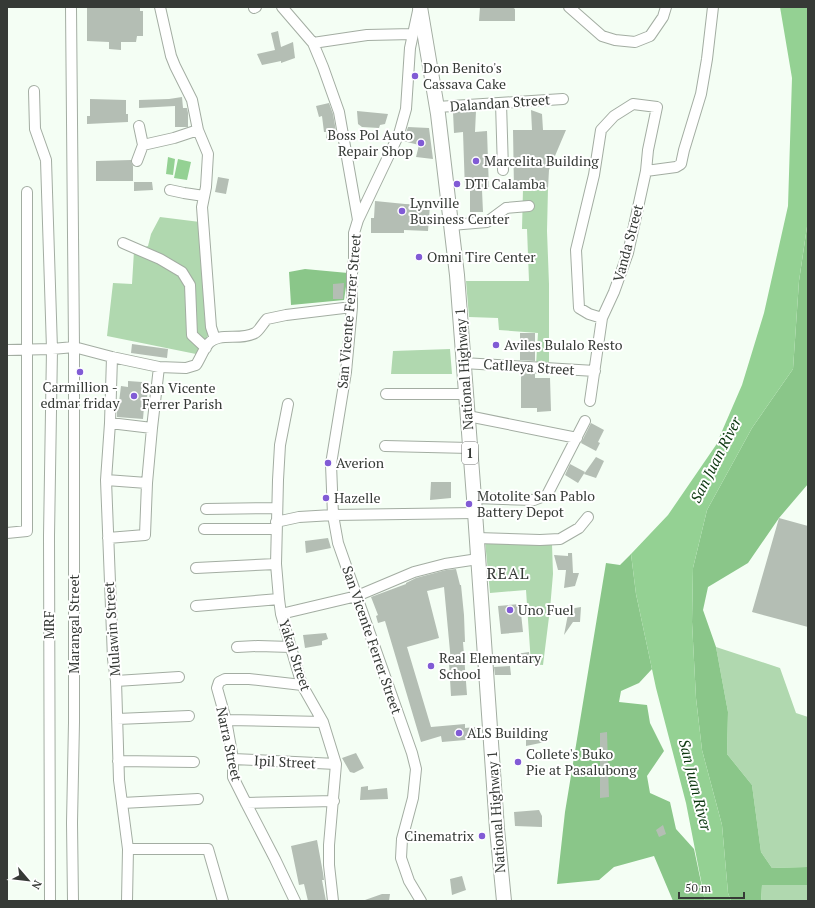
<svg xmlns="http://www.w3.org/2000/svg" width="815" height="908" font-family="'PT Serif',serif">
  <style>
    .green { fill: #b0d8af }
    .forest { fill: #8ac689 }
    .water { fill: #94d193 }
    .building { fill: #b4beb4 }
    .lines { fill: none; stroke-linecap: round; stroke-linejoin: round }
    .minor-casing { stroke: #a3ada2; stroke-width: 12 }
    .highway-casing { stroke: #a3ada2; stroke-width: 16 }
    .minor { stroke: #fff; stroke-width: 10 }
    .highway { stroke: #fff; stroke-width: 14 }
    .poi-dot { fill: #815bd5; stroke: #fff; stroke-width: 1.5 }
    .labels { text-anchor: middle; stroke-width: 4; stroke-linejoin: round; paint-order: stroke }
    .shield { fill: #fff; stroke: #727572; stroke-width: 1 }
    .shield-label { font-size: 13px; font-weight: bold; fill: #363a36 }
    .poi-label { font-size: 14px; fill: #363a36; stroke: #fff; text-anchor: start }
    .street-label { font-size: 14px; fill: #363a36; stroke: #fff }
    .water-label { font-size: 15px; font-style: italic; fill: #0c370f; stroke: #fff }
    .quarter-label { font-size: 16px; letter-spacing: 1px; fill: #363a36; stroke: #fff }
  </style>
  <rect width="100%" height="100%" fill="#f4fef4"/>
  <path class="green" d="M548,188L547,231L549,284V365H536L538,333L499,330L498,318L469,317L466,281H529L527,229H522L523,189Z
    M160,217L200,222L205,320L208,336L196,354L107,336L113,283L132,284L134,251L148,246L151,234Z
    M450,349L452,374H391L393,351Z
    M485,541L552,544L553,574L550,609L543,665L531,664L526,590L490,593Z
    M716,647L780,668L796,713L808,717V869L807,867L772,868L761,852L752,785L727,754L728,712Z
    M762,885H808V901H761Z"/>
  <path class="forest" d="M808,220V484L779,518L748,563L708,587L703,610L716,647L728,712L727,754L752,785L761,852L772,868L807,867L808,869V885H762L761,901H731L728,893L722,825L702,750L696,698L692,622L693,568L707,510L752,428L793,369L799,281Z
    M305,269L348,273L344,300L291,305L289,272Z
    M631,554L636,594L652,669L639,683L621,691L619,702L647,705L650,723L664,751L647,776L650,793L670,802L676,829L694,849L705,901H673L654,856L614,867L599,880L557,884L565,812L606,563L620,565Z"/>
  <path class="water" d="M780,7H808V220L799,281L793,369L752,428L707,510L693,568L692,622L696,698L702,750L722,825L728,893L731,901H705L686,803L656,688L636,594L631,554L668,515L716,445L742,385L764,313L788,206L792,78Z
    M168,157L175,159L173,175L166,174Z
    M178,159L191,162L187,180L174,178Z"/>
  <path class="building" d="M87,7H140V11H143V36H137L136,42H121V50L109,49V42L87,41Z
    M480,7H512L515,9V21H479Z
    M278,31L281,47L293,42L295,58L281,63V61L262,65L257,54L275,50L271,33Z
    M182,97L183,108H187L188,113V127H175V106L139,108V100L169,99Z
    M90,99L126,100V114H128V122L87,124V116H90Z
    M329,103L333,114L337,137L326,139L327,132H324L322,116L319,117L316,106Z
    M531,110L542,114L543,130H566L549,170L548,188L514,189L513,130H532Z
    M357,111L388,114L385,124L380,125L379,128L362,127L358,124Z
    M476,111L475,132L487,131L489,190H482L483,212H470V191H465L463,132L454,133L453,112Z
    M408,127L429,128L433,159L416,157L419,145L403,141Z
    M131,160V162L133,166V181H96V161Z
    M218,177L229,179L226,194L215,192Z
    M134,182H152L153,190L134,191Z
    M375,201L405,204L430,205L428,231L404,230V233H371V218H374Z
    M344,283L343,299H333V284Z
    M520,333H535V361L520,360Z
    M132,344L168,349L167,358L131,353Z
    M521,373L535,374V378H550L551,411L537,412V408H521Z
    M128,381L142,382V388H148L146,408L144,407L143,419L117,417V410H118L121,386L128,387Z
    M591,423L604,430L598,442L600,443L596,451L581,443Z
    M596,457L604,461L596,478L584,474Z
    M570,464L585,472L578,483L565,475Z
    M431,482H451V498L430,500Z
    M779,518L808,526V627L752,612Z
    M328,538L331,548L306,553L305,541Z
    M568,553H572L573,573H579L575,586L564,588L566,570H558L554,555L568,556Z
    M456,569L460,585H461L464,615L465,642H463L467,695L451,696L449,662H451L444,587L427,591L439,638L407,647L431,727L465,724V728L476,727L477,739L442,742L441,736L421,742L385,621L378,623L376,616L378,615L371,597L406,584V583L416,578L446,570Z
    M520,604L523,632L501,634L498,606Z
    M581,607L580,622H573L564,635L569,609Z
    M326,633L328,639L322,641V645L305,648L303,635Z
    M529,652L530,663L505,662L504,656Z
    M510,666L511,675H495L494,667Z
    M607,732L609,797L600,798V733Z
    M526,735H541L545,742L526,746Z
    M356,753L364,768L354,773L350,772L342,758Z
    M368,786V790L387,788L388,799L360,800L361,787Z
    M539,810L542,816V827L515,826L514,812Z
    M663,825L666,834L659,837L656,830Z
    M317,840L323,873L324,880H322L326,901H308L304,884L299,885L291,846Z
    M462,876L466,890L452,895L450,879Z
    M382,894H390L389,901H365V900Z"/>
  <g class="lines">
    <g class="minor-casing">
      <path id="minor" d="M71,7L74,347V722L72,823L73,901
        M160,7L171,56L175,66L192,100L198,130L208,154L206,187L202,207L211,327L215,339
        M282,7L313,43L323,67L339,112L358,220L354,233V260L352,273V307L346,372L331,464L333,515L338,543L412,753L416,769L413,798L402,839L401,858L409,881L421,901
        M569,7L602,36L615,40L635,42L650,36L663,17L666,7
        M254,8L256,7
        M313,43L367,35L413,34
        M34,91L35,129L46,160L52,349L49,536L50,901
        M501,103L503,170
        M437,107L563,99
        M143,145L174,138L198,130
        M137,161L143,145L139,126
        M646,171L676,167L681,164L684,150L701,94L707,59L713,7
        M170,190L184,193L204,196
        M358,220L399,134L406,109L410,48L418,11
        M451,225L487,222L506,208L529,206
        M123,243L160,259L182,272L190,285L192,335L206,348
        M7,350L52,349L74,347L112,357L159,367L186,368L196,365C200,359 204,348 209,343C219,332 241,341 255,333C259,331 263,323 267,319L286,315L352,307
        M112,357L110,423L106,480L113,659L116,681L119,780L128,849L127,901
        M463,363L595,371
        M386,394H466
        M590,401L602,318L614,292L628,253L646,171L648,150L657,107L633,104L614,116L601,130L594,175L576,250L579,308L589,314L602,318
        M288,404L280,445L278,480L276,564L279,599L281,614L302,685L323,722L336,764L329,845V865L333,901
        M468,416L577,438
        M110,423L152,428
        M385,446L470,448
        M106,480L147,483
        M474,498L534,500L547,495L585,421
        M206,509L277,508
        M276,522L299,517L333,515L475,513
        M204,529H276
        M7,533L27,531V192
        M108,538L145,535L147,483L152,428L159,367
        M477,538L540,540L560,539L579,528L588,517
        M196,568L276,564
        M196,606L279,599
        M281,614L357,596L414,572L445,564L478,559
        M237,647L258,646L291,647
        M116,681L179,677
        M117,719L189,716
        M226,720L323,722
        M233,759L336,764
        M118,761L194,762
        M122,803L198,799
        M246,803L334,801
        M128,849H208L223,901
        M295,901L275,859L246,803L233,777V759L226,720L217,688L219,682L225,679H249L302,685"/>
    </g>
    <g class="highway-casing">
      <path id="highway" d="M420,7L438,114L457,275L474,498L497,829L504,901"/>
    </g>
    <use href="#minor" class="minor"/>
    <use href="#highway" class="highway"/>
  </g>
  <g class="poi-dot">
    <circle cx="415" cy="76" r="4"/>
    <circle cx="421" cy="143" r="4"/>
    <circle cx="476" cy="161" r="4"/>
    <circle cx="457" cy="184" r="4"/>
    <circle cx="402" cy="211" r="4"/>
    <circle cx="419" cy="257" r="4"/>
    <circle cx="496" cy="345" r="4"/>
    <circle cx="80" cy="372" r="4"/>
    <circle cx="134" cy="396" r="4"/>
    <circle cx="328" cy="463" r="4"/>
    <circle cx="326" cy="498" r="4"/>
    <circle cx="469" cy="504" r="4"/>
    <circle cx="510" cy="610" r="4"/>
    <circle cx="431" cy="666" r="4"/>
    <circle cx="459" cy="733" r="4"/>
    <circle cx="518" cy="762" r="4"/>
    <circle cx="482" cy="836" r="4"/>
  </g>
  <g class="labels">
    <rect class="shield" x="462" y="442" width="16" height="22" rx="3"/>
    <g class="shield-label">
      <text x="470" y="458">1</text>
    </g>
    <g class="poi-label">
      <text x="423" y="73">Don Benito's<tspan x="423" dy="16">Cassava Cake</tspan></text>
      <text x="413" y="140" text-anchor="end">Boss Pol Auto<tspan x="413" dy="16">Repair Shop</tspan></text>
      <text x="484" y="166">Marcelita Building</text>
      <text x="465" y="189">DTI Calamba</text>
      <text x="410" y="208">Lynville<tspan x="410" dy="16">Business Center</tspan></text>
      <text x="427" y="262">Omni Tire Center</text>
      <text x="504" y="350">Aviles Bulalo Resto</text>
      <text x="80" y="392" text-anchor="middle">Carmillion -<tspan x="80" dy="16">edmar friday</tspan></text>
      <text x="142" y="393">San Vicente<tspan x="142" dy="16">Ferrer Parish</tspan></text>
      <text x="336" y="468">Averion</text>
      <text x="477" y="501">Motolite San Pablo<tspan x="477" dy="16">Battery Depot</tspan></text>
      <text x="334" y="503">Hazelle</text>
      <text x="518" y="615">Uno Fuel</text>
      <text x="439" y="663">Real Elementary<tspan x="439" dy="16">School</tspan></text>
      <text x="467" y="738">ALS Building</text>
      <text x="526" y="759">Collete's Buko<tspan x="526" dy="16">Pie at Pasalubong</tspan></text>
      <text x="474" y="841" text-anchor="end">Cinematrix</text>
    </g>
    <g class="street-label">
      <text transform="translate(500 103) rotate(-4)" y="5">Dalandan Street</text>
      <text transform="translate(628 243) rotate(-75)" y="5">Vanda Street</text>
      <text transform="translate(349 311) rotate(-85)" y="5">San Vicente Ferrer Street</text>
      <text transform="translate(529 367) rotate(4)" y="5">Catlleya Street</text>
      <text transform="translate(464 369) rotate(-94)" y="5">National Highway 1</text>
      <text transform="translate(74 624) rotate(-90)" y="5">Marangal Street</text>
      <text transform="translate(49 625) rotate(-90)" y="5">MRF</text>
      <text transform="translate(112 629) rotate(-94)" y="5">Mulawin Street</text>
      <text transform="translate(372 640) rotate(71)" y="5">San Vicente Ferrer Street</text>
      <text transform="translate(295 655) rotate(72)" y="5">Yakal Street</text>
      <text transform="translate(229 744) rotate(78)" y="5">Narra Street</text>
      <text transform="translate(285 762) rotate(3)" y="5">Ipil Street</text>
      <text transform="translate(496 812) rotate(-94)" y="5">National Highway 1</text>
    </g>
    <g class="water-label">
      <text transform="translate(716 460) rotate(-63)" y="5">San Juan River</text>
      <text transform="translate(695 785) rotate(76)" y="5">San Juan River</text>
    </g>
    <g class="quarter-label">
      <text x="508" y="579">REAL</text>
    </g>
  </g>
  <rect width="815" height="908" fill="none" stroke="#363a36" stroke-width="16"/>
  <g transform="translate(28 880) rotate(118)" stroke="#ffffff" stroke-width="3" paint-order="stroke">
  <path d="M0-3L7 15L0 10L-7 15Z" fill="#363a36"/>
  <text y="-6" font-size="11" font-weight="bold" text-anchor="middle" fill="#363a36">N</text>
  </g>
  <path d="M679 892v6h65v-6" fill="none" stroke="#363a36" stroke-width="2"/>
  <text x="685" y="892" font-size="12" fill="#363a36" stroke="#ffffff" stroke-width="3" paint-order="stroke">50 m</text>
</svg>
